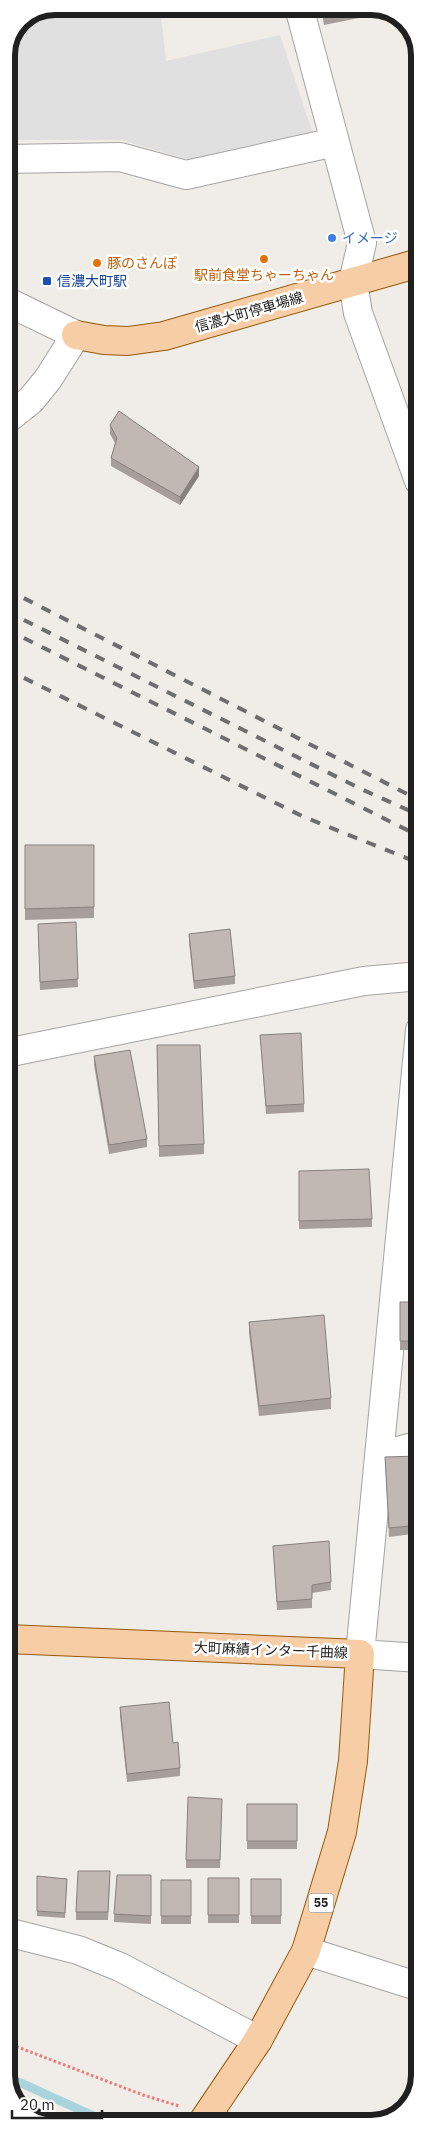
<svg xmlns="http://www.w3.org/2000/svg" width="426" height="2130" font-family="'IBM Plex Sans','Noto Sans JP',sans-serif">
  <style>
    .parking { fill: #e0e0e0 }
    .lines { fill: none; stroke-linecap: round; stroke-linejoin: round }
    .stream { stroke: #aad4db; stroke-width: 9 }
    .minor-casing { stroke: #a4a4a4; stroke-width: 30 }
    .major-casing { stroke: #945a08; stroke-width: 30 }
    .path { stroke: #f27876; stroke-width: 3; stroke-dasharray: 2.5 2.5; stroke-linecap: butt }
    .minor { stroke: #fff; stroke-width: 28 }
    .major { stroke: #f7cda6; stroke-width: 28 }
    .rail { stroke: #6e6e6e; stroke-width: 4; stroke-dasharray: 10 10; stroke-linecap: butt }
    .wall { fill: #a69e9b }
    .shaded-wall { fill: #87817e }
    .building { fill: #c1b8b4; stroke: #87817e }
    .shop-dot { fill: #3f7fe0; stroke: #fff; stroke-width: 2 }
    .food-dot { fill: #e8710a; stroke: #fff; stroke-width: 2 }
    .transit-dot { fill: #1a4fb4; stroke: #fff; stroke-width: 2 }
    .labels { text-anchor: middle; stroke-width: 5; stroke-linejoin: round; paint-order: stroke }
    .shield { fill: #fff; stroke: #636363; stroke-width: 1 }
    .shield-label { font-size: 12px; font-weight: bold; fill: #202020 }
    .shop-label { font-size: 14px; fill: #366cbe; stroke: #fff; text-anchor: start }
    .food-label { font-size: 14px; fill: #c56008; stroke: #fff; text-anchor: start }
    .transit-label { font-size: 14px; fill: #164399; stroke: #fff; text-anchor: start }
    .street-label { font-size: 14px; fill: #202020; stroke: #fff }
    .rim { fill: none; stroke: #202020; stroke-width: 6 }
  </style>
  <rect width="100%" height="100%" fill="#f0ece7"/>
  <path class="parking" d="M55,6H160L166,61L280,35L313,134L190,160L121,140H6V54L21,20Z"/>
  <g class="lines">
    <path class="stream" d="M7,2079L21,2083L109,2123"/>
    <g class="minor-casing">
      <path id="minor" d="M299,7L362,243L353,282L358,313L419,481
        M6,159L120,157L186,175L335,142
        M6,301L76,335L48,379L31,400L6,420
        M420,1030L360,1654L420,1658
        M6,1053L364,981L420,976
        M380,1456L420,1445
        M7,1932L78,1950L120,1967L258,2040
        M306,1951L420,1987"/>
    </g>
    <g class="major-casing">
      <path id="major" d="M76,335L104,340L128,341L164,336L419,263
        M7,1639L360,1654L353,1761L342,1832L306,1951L258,2040L202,2123"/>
    </g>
    <path class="path" d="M7,2043L143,2095L179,2106"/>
    <use href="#minor" class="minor"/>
    <use href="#major" class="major"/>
    <path class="rail" d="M6,589L419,800
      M6,611L359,788L419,815
      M6,629L419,836
      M6,669L304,817L419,863"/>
  </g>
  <path class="wall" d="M321,7H377L389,12L324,25Z
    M110,425L199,476L180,505L111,466V458L115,443L110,434Z
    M25,845H94V918L25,920Z
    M76,922L78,987L40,990L38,924Z
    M189,934L235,976V984L194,989L189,942Z
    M260,1035L304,1104V1112L266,1114Z
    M157,1045L204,1144V1154L159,1157Z
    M94,1056L147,1139V1147L109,1154L94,1065Z
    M299,1171L372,1219V1227L299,1229Z
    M7,1224L8,1235V1246H7Z
    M400,1302H420V1350H400Z
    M249,1322L331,1398V1409L259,1416L249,1333Z
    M420,1456V1533L389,1537L385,1457Z
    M273,1546L331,1582V1590L312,1593V1608L277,1610Z
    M120,1707L173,1743L180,1768V1776L127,1782L120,1716Z
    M415,1711H420V1759H415Z
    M222,1799L220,1868H186V1860Z
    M247,1804H297V1849H247Z
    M151,1875V1924L114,1922V1914Z
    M37,1876L67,1879L65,1918L37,1916Z
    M208,1878H239V1923H208Z
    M110,1879L108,1920H76V1912Z
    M251,1879H281V1924H251Z
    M161,1880H191V1924H161Z"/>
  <path class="shaded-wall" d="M199,467V476L180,505V497Z"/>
  <path class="building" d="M323,7H363L324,14Z
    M119,411L199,467L180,497L111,458L117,438L110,425Z
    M25,845H94V907L25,909Z
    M76,922L78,979L40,982L38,924Z
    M230,929L235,976L194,981L189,934Z
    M301,1033L304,1104L266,1106L260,1035Z
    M157,1045H200L204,1144L159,1146Z
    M130,1050L147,1139L109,1145L94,1056Z
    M369,1169L372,1219L299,1221V1171Z
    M7,1224L8,1235L7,1236Z
    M400,1302H420V1341H400Z
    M324,1315L331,1398L259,1406L249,1322Z
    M420,1456V1525L389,1528L385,1457Z
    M329,1541L331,1582L312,1585V1599L277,1602L273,1546Z
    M169,1702L173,1743L178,1742L180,1768L127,1774L120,1707Z
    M415,1711H420V1748H415Z
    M188,1797L222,1799L220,1860H186Z
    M247,1804H297V1841H247Z
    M78,1871H110L108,1912H76Z
    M117,1875H151V1916L114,1914Z
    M37,1876L67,1879L65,1913L37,1911Z
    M208,1878H239V1915H208Z
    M251,1879H281V1916H251Z
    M161,1880H191V1916H161Z"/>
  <circle class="shop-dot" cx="332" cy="238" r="5"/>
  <g class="food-dot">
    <circle cx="264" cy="259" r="5"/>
    <circle cx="97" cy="263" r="5"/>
  </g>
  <rect class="transit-dot" x="42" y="276" width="10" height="10" rx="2.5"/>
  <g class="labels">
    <rect class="shield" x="308.5" y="1893.5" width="25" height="19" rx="4"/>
    <g class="shield-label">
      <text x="321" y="1907">55</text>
    </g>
    <g class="shop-label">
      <text x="342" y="243">イメージ</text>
    </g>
    <g class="food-label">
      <text x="107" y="268">豚のさんぽ</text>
      <text x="264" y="280" text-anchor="middle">駅前食堂ちゃーちゃん</text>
    </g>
    <g class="transit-label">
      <text x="57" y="286">信濃大町駅</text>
    </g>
    <g class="street-label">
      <text transform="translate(249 312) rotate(-16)" y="5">信濃大町停車場線</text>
      <text transform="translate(271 1650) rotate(2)" y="5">大町麻績インター千曲線</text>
    </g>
  </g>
  <path d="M0 0H426V2130H0ZM55 15H371A40 40 0 0 1 411 55V2075A40 40 0 0 1 371 2115H55A40 40 0 0 1 15 2075V55A40 40 0 0 1 55 15Z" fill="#fff" fill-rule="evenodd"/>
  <path class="rim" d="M55 15H371A40 40 0 0 1 411 55V2075A40 40 0 0 1 371 2115H55A40 40 0 0 1 15 2075V55A40 40 0 0 1 55 15Z"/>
  <path d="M12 2110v8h90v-8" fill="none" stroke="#202020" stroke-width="2.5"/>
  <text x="20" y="2110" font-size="15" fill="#202020" stroke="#ffffff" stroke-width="4" paint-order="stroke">20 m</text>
</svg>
